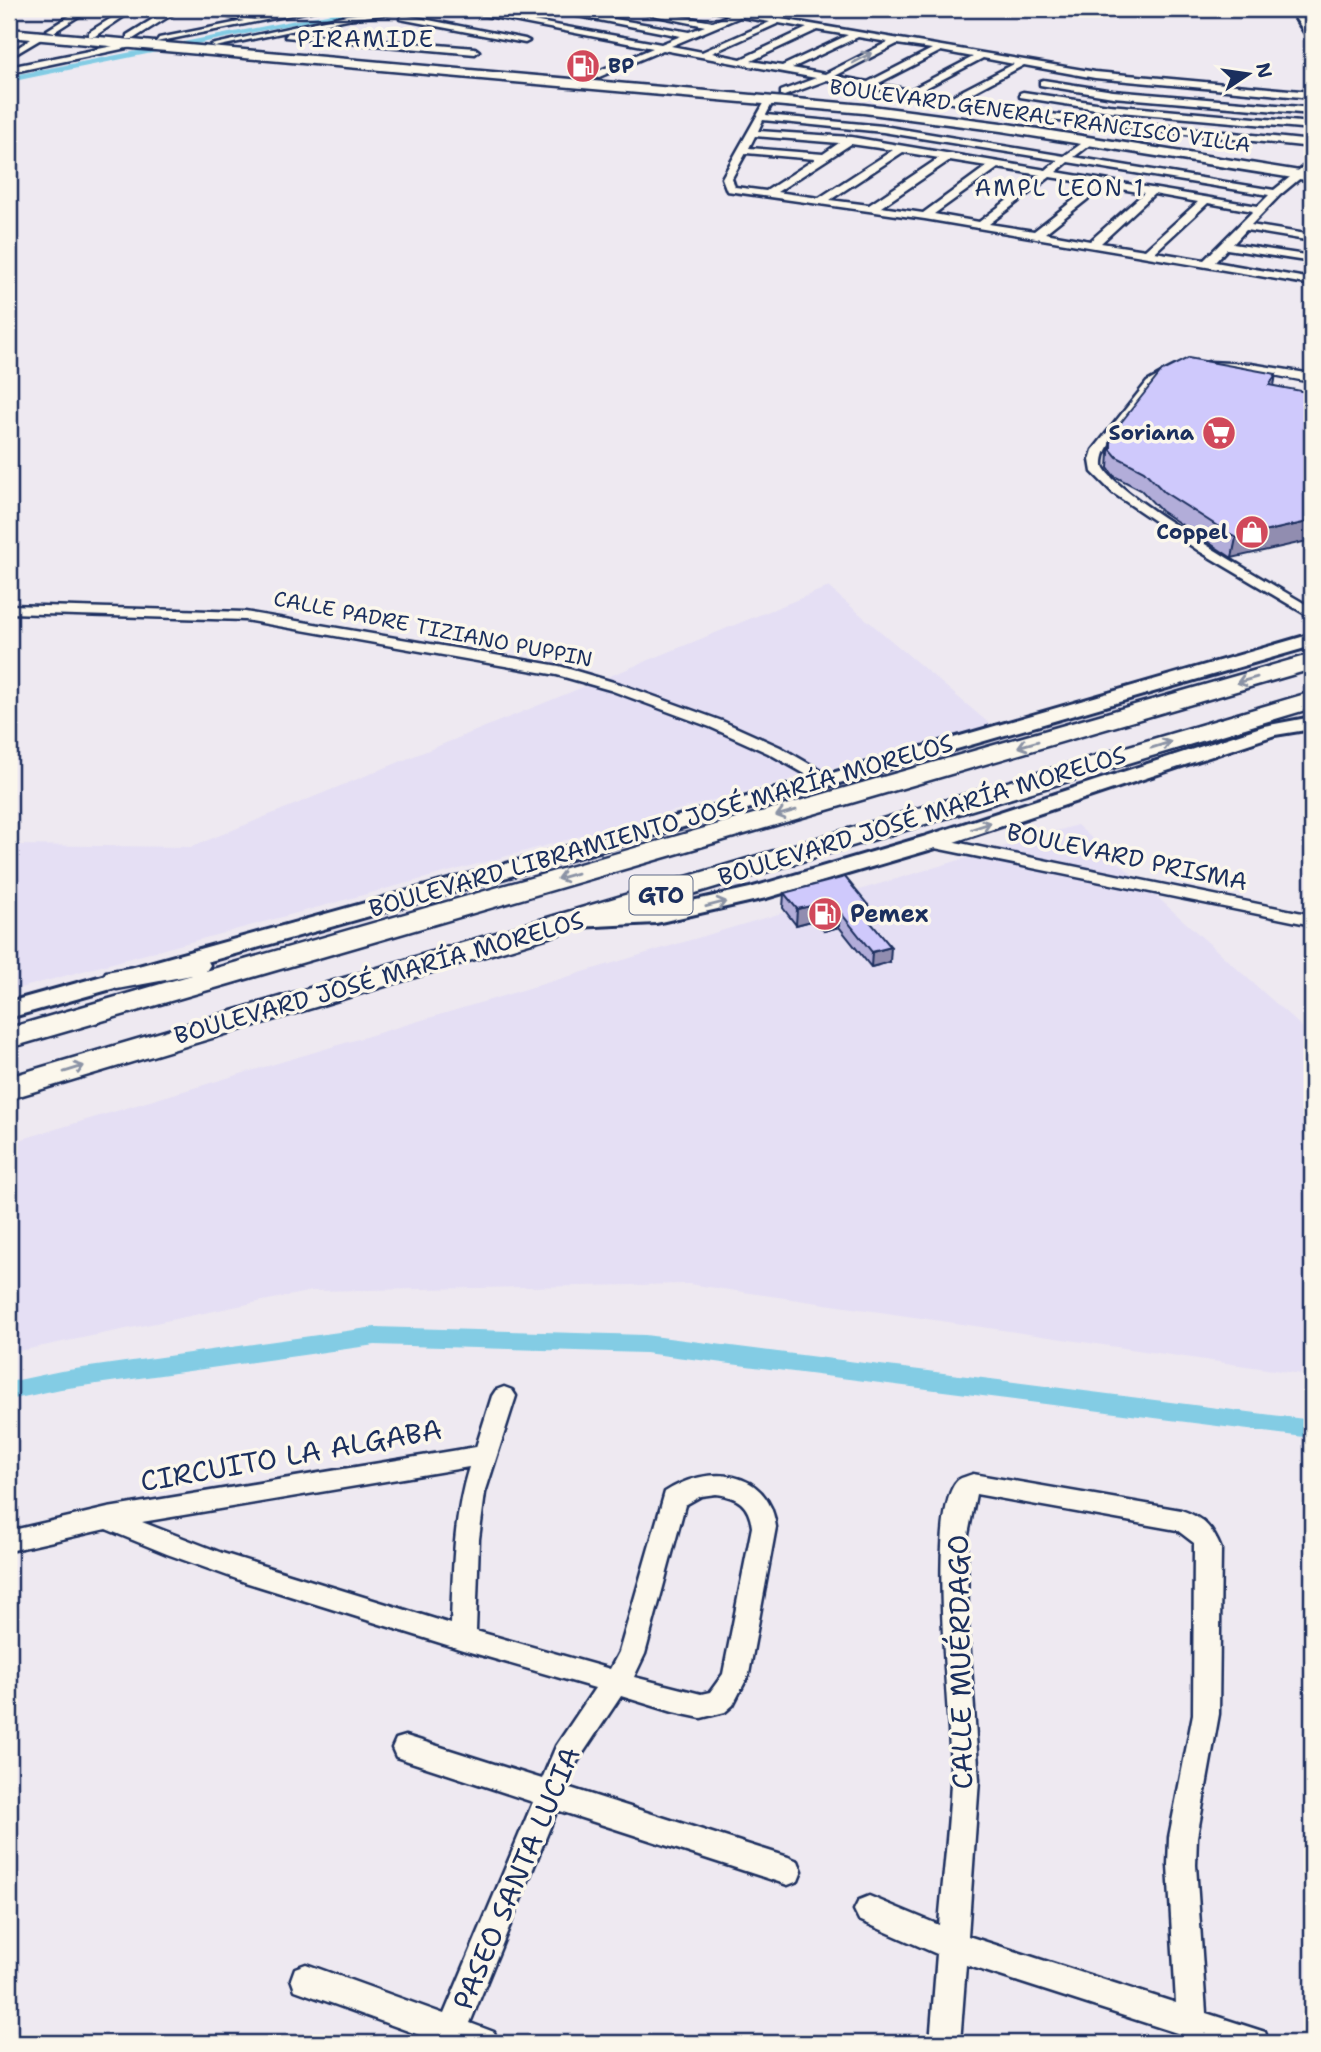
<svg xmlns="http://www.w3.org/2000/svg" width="1321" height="2052" font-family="'Shantell Sans',sans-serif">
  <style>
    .built { fill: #e5dff4 }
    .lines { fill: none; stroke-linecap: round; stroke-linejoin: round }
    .canal { fill: #83cce4; fill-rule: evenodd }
    .minor-casing { stroke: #1b2f5e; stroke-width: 5 }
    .tertiary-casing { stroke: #1b2f5e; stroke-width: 6 }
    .secondary-casing { stroke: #1b2f5e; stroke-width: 5 }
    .primary-casing { stroke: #1b2f5e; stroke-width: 5 }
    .minor { fill: #fbf7ec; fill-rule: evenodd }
    .tertiary { fill: #fbf7ec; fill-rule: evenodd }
    .secondary { fill: #fbf7ec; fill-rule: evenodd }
    .primary { fill: #fbf7ec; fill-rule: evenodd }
    .wall { fill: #b2add9; stroke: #1b2f5e; stroke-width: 2 }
    .shaded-wall { fill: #918db0; stroke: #1b2f5e; stroke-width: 2 }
    .building { fill: #cfc9fc; stroke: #1b2f5e; stroke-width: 2 }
    .oneway { stroke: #8b93a5 }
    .labels { text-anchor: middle; stroke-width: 7; stroke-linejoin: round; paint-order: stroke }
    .far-poi-label { font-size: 21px; font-weight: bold; fill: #1b2f5e; stroke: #fbf7ec; text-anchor: end }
    .far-street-label { font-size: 21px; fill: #1b2f5e; stroke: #fbf7ec }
    .far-quarter-label { font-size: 23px; letter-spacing: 2px; fill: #1b2f5e; stroke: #fbf7ec }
    .shield { fill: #fbf7ec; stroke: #5e6b89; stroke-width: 2 }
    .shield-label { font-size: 23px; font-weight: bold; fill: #1b2f5e }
    .street-label { font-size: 24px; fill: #1b2f5e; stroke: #fbf7ec }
    .poi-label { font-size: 24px; font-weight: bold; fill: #1b2f5e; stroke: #fbf7ec; text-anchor: start }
    .near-street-label { font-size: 28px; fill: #1b2f5e; stroke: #fbf7ec }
  </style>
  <rect width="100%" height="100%" fill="#eee9f1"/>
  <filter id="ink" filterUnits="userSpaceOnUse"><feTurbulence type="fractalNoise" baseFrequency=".0143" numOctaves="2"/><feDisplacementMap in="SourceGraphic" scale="14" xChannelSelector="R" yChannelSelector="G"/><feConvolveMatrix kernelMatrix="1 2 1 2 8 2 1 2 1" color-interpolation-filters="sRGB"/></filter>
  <g filter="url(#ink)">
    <path class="built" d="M828,587L991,725L9,991V845L191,847Z
      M1077,825L1312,1036V1263L1301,1374L689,1284L312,1291L9,1353V1143Z"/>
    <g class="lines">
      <path class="canal" d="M353,9H368L9,82V76Z
        M375,1327L645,1335L1312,1420V1438L645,1353L375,1345L61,1389L9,1400V1382L61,1371Z"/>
      <g class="minor-casing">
        <path id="minor" d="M81,9H90L54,32L47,30Z
          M126,9H135L95,36H89V32Z
          M163,9C199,7 217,10 250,19C261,22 302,8 320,9L156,42L159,38L244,21L214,13L176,12L133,39H127V35L166,11Z
          M405,9H430L347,19L215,47L211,45L347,15Z
          M451,9H467L661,44L681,36L542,9H558L689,32L705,26L624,9H639L713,22L730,15L706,9H722L1095,72L1312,92V98L1095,78L1024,65L960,99L1040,113L1312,141V147L1040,119L827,80L784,96L781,95V91L816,78L663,50L592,80L589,75L653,48ZM740,17L770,22L702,52L671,46ZM779,23L807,28L741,59L712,53ZM817,30L848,35L782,66L751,61ZM858,37L888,42L825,74L792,68ZM897,44L932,49L868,82L835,76ZM941,51L973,57L910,90L877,84ZM983,58L1014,64L950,97L920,91Z
          M403,15L525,39L529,41L525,43L400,19Z
          M288,33L475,48L479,51L475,54L285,37Z
          M39,34L46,36L9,58V53Z
          M133,42L136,46L9,73V67Z
          M1043,80L1113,91L1312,108V114L1113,97L1040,85V81Z
          M1023,92L1109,105L1312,123V129L1109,111L1020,97V93Z
          M767,98L774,100L766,115L883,126L1064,156L1088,139L1091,140V144L1074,157L1274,190L1304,166H1310V170L1280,195L1251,225L1312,235V241L1246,230L1233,244L1312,256V262L1227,249L1215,262L1312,279V285L925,219L727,191L722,178ZM763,120L883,132L1058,160L1046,170L851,137L758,131ZM755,136L839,143L823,154L749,148ZM851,144L893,150L819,198L777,192ZM903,152L939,158L869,205L830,200ZM746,153L815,159L766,191L735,187L732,178ZM950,160L987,166L923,213L881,207ZM1068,162L1269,195L1258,206L1056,172ZM998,168L1040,175L979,222L934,214ZM1050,177L1094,184L1034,231L989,224ZM1104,186L1144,193L1090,241L1045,233ZM1154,194L1198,202L1145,250L1101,243ZM1208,203L1253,211L1204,260L1155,252Z
          M1209,362L1251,364L1312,374V382C1261,374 1202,354 1156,387C1143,397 1134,412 1125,425C1115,438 1102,449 1103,466C1115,496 1276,586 1312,608V618L1199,551L1113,493L1092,472L1090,460L1093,450L1147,382L1165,372Z
          M9,605L245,612L559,666L620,684L722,721L780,747L837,780L829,785L823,784L768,753L710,727L610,690L557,675L245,620L9,613Z
          M931,837L1312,915V925L925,846L922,842L925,838Z
          M504,1387L512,1390L516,1396L485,1493L479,1539L476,1631L610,1669L619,1652L665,1492C707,1464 769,1468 776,1527L749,1674L733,1705L725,1712L701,1718L673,1712L621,1696L577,1762L567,1787L788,1857L798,1861L802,1871L798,1881L788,1885L557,1810L470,2023L494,2032L498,2043H432L433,2040L295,1990L291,1979L295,1968L306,1964L444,2014L533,1802L396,1757L392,1748L396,1739L406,1736L542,1779L556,1746L595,1688L463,1650L245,1582L167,1554L106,1529L9,1551V1531L108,1508L476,1447L492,1396L496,1390ZM469,1467C453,1518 453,1571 451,1624L222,1553L142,1522ZM716,1494C738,1497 749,1504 752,1527L723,1674L710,1692L701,1694L634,1677L645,1654L685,1505L701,1496Z
          M973,1474L1181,1510C1202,1517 1213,1528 1221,1549L1219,1714L1197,1837L1196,1865L1206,2013L1265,2032L1269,2043H1208L966,1965L960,2043H930L937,1954L859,1920L854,1910L859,1900L869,1896L939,1925C943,1878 949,1830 951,1782C953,1729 924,1512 958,1480C962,1477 968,1476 973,1474ZM976,1494L1177,1530L1194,1543L1193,1714L1169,1837L1168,1865L1176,2003L968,1936L979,1780L968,1624L967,1540Z"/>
      </g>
      <g class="tertiary-casing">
        <path id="tertiary" d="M1289,9H1299L1312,28V38L1308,37Z
          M1312,634V646L836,784L9,1018V1002L822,776Z
          M1312,717V729L1275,735L939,847L766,898L656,923L576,927L568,925L565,920L568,915L576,913L656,909L750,888L923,837L1264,726Z"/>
      </g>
      <g class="secondary-casing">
        <path id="secondary" d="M9,29L864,105L1001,123L1312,173V181L1001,131L864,113L9,37Z"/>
      </g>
      <g class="primary-casing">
        <path id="primary" d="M1305,9H1312V14L1307,13Z
          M1312,654V669L9,1048V1028L192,975L117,989L106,986L102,979L106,972L195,956L206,958L210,965L206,971Z
          M1312,692V708L9,1099V1077Z"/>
      </g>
      <use href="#minor" class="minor"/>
      <use href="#tertiary" class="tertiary"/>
      <use href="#secondary" class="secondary"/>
      <use href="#primary" class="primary"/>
    </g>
    <path class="wall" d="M1276,374L1232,558L1161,511L1141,490L1114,476L1108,468L1109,453L1111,435Z
      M784,893L868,905L867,917L890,962L871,967L839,927L824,931L815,920L796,925L783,908Z"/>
    <path class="shaded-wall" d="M1276,374L1273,392L1269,385Z
      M1312,521V540L1232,558L1236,538Z
      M815,905V920L796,925L797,909Z
      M868,905L867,920L858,907Z
      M840,912L839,927L824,931L825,916Z
      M891,947L890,962L871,967L872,952Z"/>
    <path class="building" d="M1188,358L1276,374L1269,385L1312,393V521L1236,538L1164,492L1144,471L1117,457L1111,450V435L1162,371Z
      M845,877L868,905L858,907L891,947L872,952L840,912L825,916L815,905L797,909L784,893Z"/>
    <defs><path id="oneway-shaft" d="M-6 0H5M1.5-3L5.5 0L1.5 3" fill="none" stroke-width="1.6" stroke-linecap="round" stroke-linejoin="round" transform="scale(1.75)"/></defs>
    <g class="oneway">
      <use href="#oneway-shaft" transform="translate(862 58) rotate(-28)"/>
      <use href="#oneway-shaft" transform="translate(1247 680) rotate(164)"/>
      <use href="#oneway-shaft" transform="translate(1028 744) rotate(164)"/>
      <use href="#oneway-shaft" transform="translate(1161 745) rotate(-17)"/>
      <use href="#oneway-shaft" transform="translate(786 813) rotate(164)"/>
      <use href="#oneway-shaft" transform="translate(981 826) rotate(-18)"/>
      <use href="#oneway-shaft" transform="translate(567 876) rotate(164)"/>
      <use href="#oneway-shaft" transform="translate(716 904) rotate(-15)"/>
      <use href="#oneway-shaft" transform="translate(74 1069) rotate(-17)"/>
    </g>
  </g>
  <defs>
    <g id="fuel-disc" transform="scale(1.75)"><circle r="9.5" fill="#d1495b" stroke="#fbf7ec"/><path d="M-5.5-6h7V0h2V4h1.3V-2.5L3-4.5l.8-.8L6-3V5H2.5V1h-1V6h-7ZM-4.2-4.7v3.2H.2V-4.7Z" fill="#fff"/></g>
    <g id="supermarket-disc" transform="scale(1.75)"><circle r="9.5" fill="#d1495b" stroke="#fbf7ec"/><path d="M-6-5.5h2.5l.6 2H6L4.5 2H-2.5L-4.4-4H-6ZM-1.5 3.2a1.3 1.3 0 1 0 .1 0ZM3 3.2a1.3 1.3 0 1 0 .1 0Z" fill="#fff"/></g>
    <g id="shop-disc" transform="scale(1.75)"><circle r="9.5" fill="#d1495b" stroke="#fbf7ec"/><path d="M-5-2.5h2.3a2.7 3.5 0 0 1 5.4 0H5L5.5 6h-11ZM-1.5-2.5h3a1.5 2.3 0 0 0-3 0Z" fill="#fff"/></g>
  </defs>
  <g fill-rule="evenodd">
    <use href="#fuel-disc" x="583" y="66"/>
    <use href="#supermarket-disc" x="1219" y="433"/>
    <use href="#shop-disc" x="1252" y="532"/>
    <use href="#fuel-disc" x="825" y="914"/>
  </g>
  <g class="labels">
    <g class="far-poi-label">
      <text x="608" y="73" text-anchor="start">BP</text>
      <text x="1194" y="440">Soriana</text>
      <text x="1228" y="539">Coppel</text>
    </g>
    <g class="far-street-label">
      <text transform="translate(1040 116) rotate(8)" y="7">BOULEVARD GENERAL FRANCISCO VILLA</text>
      <text transform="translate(433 629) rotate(11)" y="7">CALLE PADRE TIZIANO PUPPIN</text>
    </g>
    <g class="far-quarter-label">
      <text x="366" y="47">PIRAMIDE</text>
      <text x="1060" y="196">AMPL LEON 1</text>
    </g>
    <rect class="shield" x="629.5" y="875.5" width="63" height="39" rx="5"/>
    <g class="shield-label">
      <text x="661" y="903">GTO</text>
    </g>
    <g class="street-label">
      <text transform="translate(922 816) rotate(-17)" y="8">BOULEVARD JOSÉ MARÍA MORELOS</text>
      <text transform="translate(661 826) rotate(-16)" y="8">BOULEVARD LIBRAMIENTO JOSÉ MARÍA MORELOS</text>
      <text transform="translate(1127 857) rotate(12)" y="8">BOULEVARD PRISMA</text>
      <text transform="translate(379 978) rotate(-16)" y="8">BOULEVARD JOSÉ MARÍA MORELOS</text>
    </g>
    <g class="poi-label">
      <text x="850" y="922">Pemex</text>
    </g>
    <g class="near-street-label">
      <text transform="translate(291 1455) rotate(-10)" y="10">CIRCUITO LA ALGABA</text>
      <text transform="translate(960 1662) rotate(-91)" y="10">CALLE MUÉRDAGO</text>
      <text transform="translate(516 1878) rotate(-67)" y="10">PASEO SANTA LUCIA</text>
    </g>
  </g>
  <rect width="1321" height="2052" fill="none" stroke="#fbf7ec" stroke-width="35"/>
  <rect x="18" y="18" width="1286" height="2017" fill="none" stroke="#1b2f5e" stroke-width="2.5" filter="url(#ink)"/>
  <g transform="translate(1248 74) rotate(77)" stroke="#fbf7ec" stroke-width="5" paint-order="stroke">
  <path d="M0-5L12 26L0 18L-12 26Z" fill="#1b2f5e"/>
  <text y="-10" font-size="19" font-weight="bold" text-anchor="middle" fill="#1b2f5e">N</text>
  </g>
</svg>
